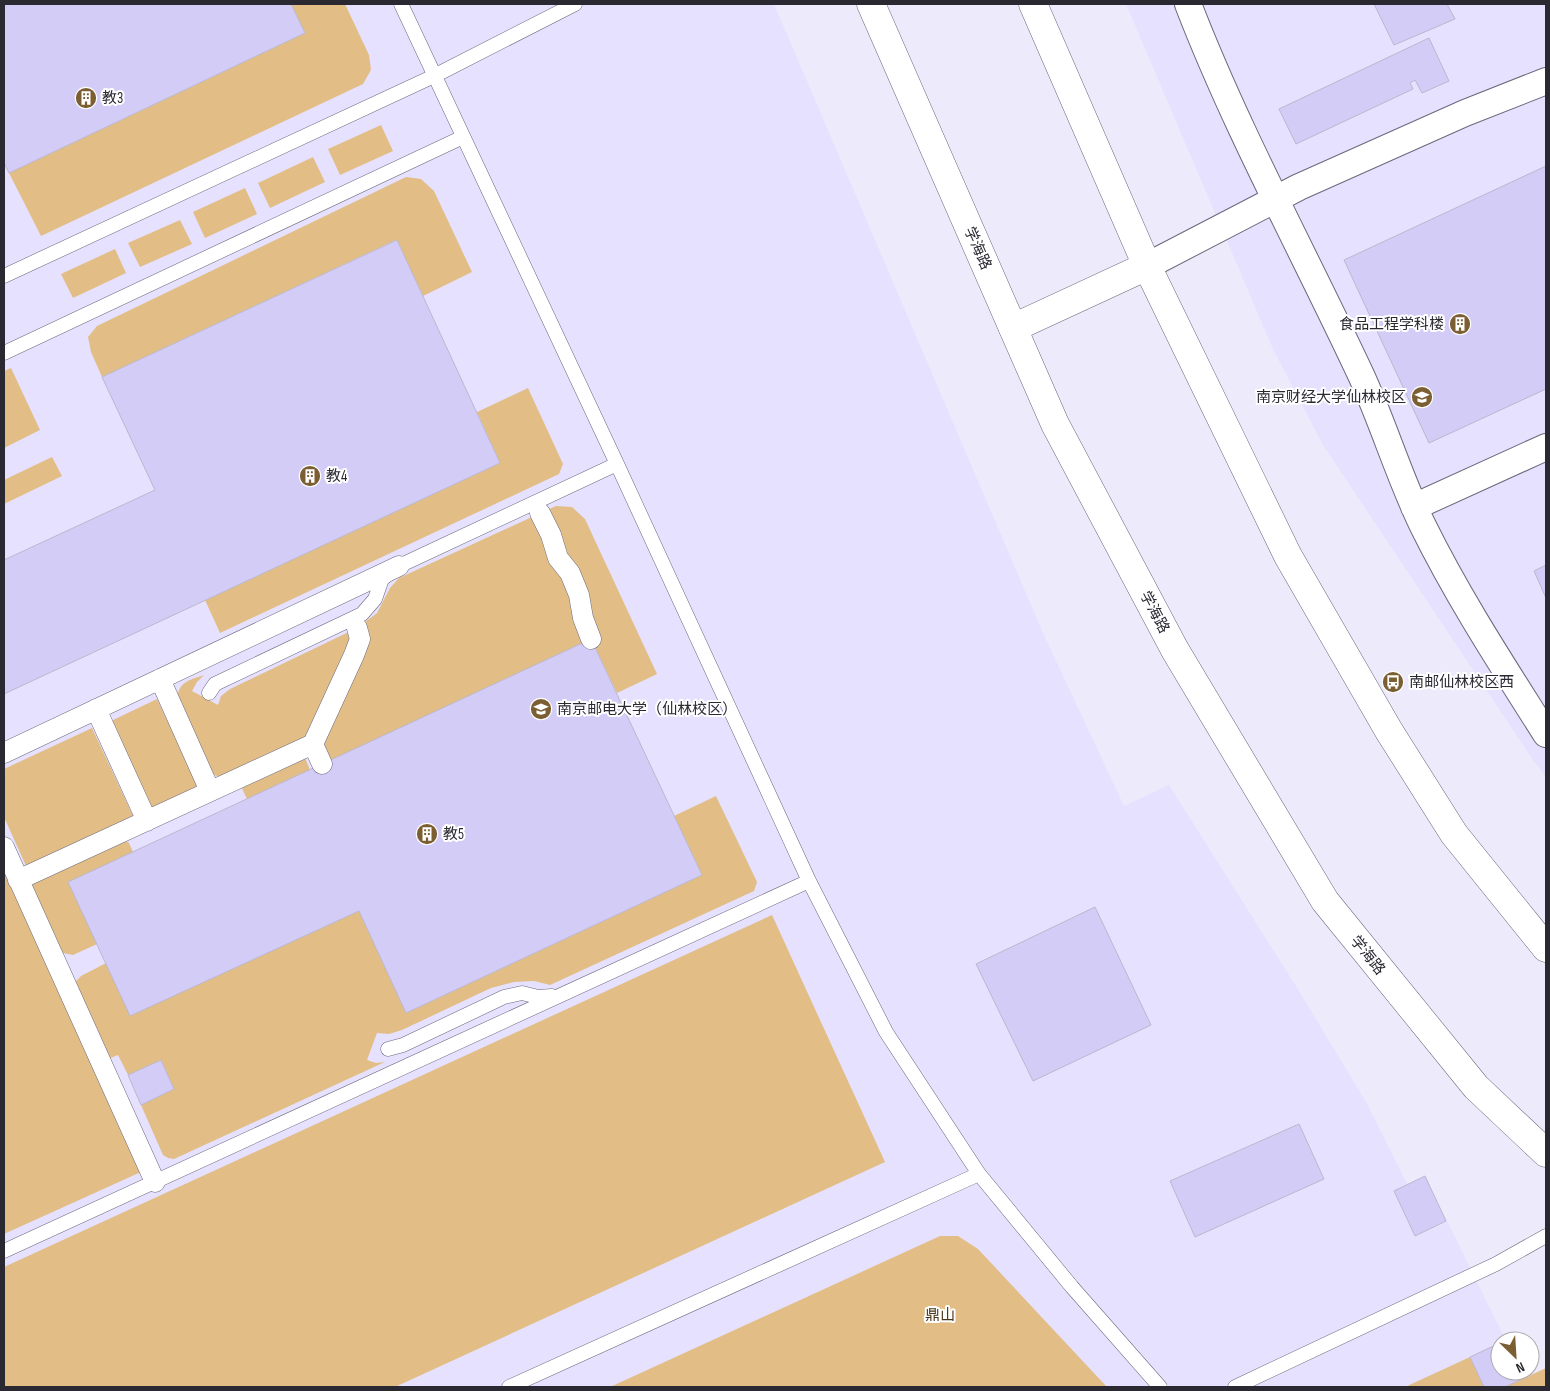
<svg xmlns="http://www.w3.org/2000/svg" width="1550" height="1391" font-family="'Sofia Sans Condensed','Noto Sans SC',sans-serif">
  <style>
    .built { fill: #e5e1fe }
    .green { fill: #e2be86 }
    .building { fill: #d2ccf6; stroke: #bbb8cd }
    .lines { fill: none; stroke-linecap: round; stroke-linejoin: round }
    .service-casing { stroke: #6b687b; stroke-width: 15 }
    .pedestrian-casing { stroke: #6b687b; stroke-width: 21 }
    .minor-casing { stroke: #6b687b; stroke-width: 28 }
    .tertiary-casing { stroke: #6b687b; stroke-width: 29 }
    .secondary-casing { stroke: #6b687b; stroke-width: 29 }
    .service { stroke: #fff; stroke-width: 14 }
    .pedestrian { stroke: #fff; stroke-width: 20 }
    .minor { stroke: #fff; stroke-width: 26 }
    .tertiary { stroke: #fff; stroke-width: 28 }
    .secondary { stroke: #fff; stroke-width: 28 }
    .labels { text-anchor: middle; stroke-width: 4; stroke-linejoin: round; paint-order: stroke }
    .poi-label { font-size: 15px; fill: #2a2931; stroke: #fff; text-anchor: start }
    .street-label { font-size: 15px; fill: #2a2931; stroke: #fff }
    .park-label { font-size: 15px; fill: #483618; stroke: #fff }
  </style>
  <rect width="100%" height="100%" fill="#edeafc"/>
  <path class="built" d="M4,4H774L1043,633L1124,806L1169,785L1299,991L1366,1102L1407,1184L1425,1176L1506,1341H1500V1371H1520L1524,1378L1546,1368V1387H4Z
    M1126,4H1546V777L1533,760L1323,445L1273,349Z"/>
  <path class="green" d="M291,4H345L369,55L371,70L363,84L41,236L9,173L305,33Z
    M381,125L393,151L340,175L328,149Z
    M313,157L325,182L270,208L258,183Z
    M406,177L421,179L434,191L472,272L423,296L396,240L102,377L91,352L88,337L97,326Z
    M245,188L257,214L205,238L193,212Z
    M180,220L192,244L140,267L128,243Z
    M115,249L126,273L73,298L61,274Z
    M11,368L40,430L4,448V371Z
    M528,388L563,464L559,474L220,633L205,600L500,463L477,412Z
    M52,457L62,476L4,504V480Z
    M556,506L572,507L585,519L657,674L617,693L591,639L330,761L319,734L221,778L211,773L177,697C180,681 190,680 204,675L197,682L192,691L218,705L221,696L230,689L357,628L377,613L390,588L399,578Z
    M157,699L199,788L152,811L111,721Z
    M92,728L134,818L27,868L4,817V769Z
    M303,753L310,770L247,799L239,782Z
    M716,796L757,882L754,891L550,985L534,981L514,982L491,988L402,1030L389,1034L377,1033L367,1060L376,1063L385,1062L174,1159L168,1158L163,1155L141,1105L174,1089L161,1060L128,1075L118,1055L108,1059L77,991L76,981L81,976L106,963L359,911L406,1013L702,875L674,816Z
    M120,837L129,843L133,852L97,944L73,955L63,953L31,891L32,881Z
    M4,867L141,1172L4,1234Z
    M772,915L885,1162L395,1387H4V1267Z
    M940,1236H958L978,1249L1107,1387H610Z
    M1470,1357L1484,1387H1405Z
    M1546,1368V1387H1505Z"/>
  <path class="building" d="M4,4H291L305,33L9,173L4,163Z
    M1374,4H1447L1455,19L1394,45Z
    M1429,38L1449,81L1422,93L1415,80L1410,83L1413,89L1296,144L1279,109Z
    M1546,166V389L1429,443L1344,260Z
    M397,240L500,463L4,694V560L155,490L102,377Z
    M1546,565V598L1534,571Z
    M591,639L702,875L406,1013L359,911L130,1016L68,882Z
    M1095,907L1151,1025L1033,1081L976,964Z
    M161,1060L174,1089L141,1105L128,1075Z
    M1299,1124L1324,1179L1195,1237L1170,1181Z
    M1425,1176L1446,1221L1415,1236L1394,1191Z
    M1500,1343V1371H1520L1524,1378L1505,1387H1484L1470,1357Z"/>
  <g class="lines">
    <g class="service-casing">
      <path id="service" d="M401,4L617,464L809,881L886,1032L979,1174L1072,1287L1160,1387
        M4,276L434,76L575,4
        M4,353L463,137
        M209,693L215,684L362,614L375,599L382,579L399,566L617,464
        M388,1049L403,1045L504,997L522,993L538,997L552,996
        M4,1251L809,881
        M509,1387L979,1174
        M1235,1387L1496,1264L1546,1236"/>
    </g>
    <g class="pedestrian-casing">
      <path id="pedestrian" d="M540,513L551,535L558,558L570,573L579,595L583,618L591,639
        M160,679L210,791
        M96,709L147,821
        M313,744L354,655L360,639L357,628
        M4,753L399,566
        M4,847L155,1182
        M18,880L313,744L322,764"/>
    </g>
    <g class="minor-casing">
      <path id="minor" d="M1188,4C1237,131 1303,251 1361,375C1384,425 1399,477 1423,526C1459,599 1503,666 1546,734
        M1147,266L1299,187L1465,113L1546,81
        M1414,507L1546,447"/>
    </g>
    <g class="tertiary-casing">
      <path id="tertiary" d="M1013,328L1147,266"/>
    </g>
    <g class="secondary-casing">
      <path id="secondary" d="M871,4L1055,424L1175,650L1325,901L1476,1087L1546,1153
        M1033,4L1147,266L1288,556L1389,731L1454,834L1546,948"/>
    </g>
    <use href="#service" class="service"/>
    <use href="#pedestrian" class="pedestrian"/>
    <use href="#minor" class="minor"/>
    <use href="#tertiary" class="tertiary"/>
    <use href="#secondary" class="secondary"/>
  </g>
  <defs>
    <g id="building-disc" transform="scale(1.125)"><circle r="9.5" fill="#7b5f32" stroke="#fff"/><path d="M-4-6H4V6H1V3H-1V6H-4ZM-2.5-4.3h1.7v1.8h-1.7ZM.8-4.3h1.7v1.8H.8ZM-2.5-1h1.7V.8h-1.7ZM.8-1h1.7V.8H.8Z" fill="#fff"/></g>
    <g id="university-disc" transform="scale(1.125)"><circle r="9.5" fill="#7b5f32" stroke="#fff"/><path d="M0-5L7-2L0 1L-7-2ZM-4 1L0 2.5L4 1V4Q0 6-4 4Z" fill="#fff"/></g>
    <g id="bus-disc" transform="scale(1.125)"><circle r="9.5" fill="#7b5f32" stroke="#fff"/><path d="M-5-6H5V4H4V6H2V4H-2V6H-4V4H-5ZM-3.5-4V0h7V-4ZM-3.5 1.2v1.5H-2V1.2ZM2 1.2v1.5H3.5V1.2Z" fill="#fff"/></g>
  </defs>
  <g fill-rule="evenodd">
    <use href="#building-disc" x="86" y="98"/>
    <use href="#building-disc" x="1460" y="324"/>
    <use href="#university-disc" x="1422" y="397"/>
    <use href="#building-disc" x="310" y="476"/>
    <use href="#bus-disc" x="1393" y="682"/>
    <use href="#university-disc" x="541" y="709"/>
    <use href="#building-disc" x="427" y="834"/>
  </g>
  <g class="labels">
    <g class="poi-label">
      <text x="102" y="103">教3</text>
      <text x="1444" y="329" text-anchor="end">食品工程学科楼</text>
      <text x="1406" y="402" text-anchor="end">南京财经大学仙林校区</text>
      <text x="326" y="481">教4</text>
      <text x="1409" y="687">南邮仙林校区西</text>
      <text x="557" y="714">南京邮电大学（仙林校区）</text>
      <text x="443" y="839">教5</text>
    </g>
    <g class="street-label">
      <text transform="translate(978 248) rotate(66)" y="5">学海路</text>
      <text transform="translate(1155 612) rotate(62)" y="5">学海路</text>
      <text transform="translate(1368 955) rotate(51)" y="5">学海路</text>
    </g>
    <g class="park-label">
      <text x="940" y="1320">鼎山</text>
    </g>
  </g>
  <rect width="1550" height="1391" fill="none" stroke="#2a2931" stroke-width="10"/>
  <g transform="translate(1515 1356) rotate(155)"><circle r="24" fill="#ffffff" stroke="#aaa9ad"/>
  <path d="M0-4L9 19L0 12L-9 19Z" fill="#7b5f32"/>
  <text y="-8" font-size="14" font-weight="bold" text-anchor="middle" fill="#2a2931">N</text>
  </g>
</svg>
